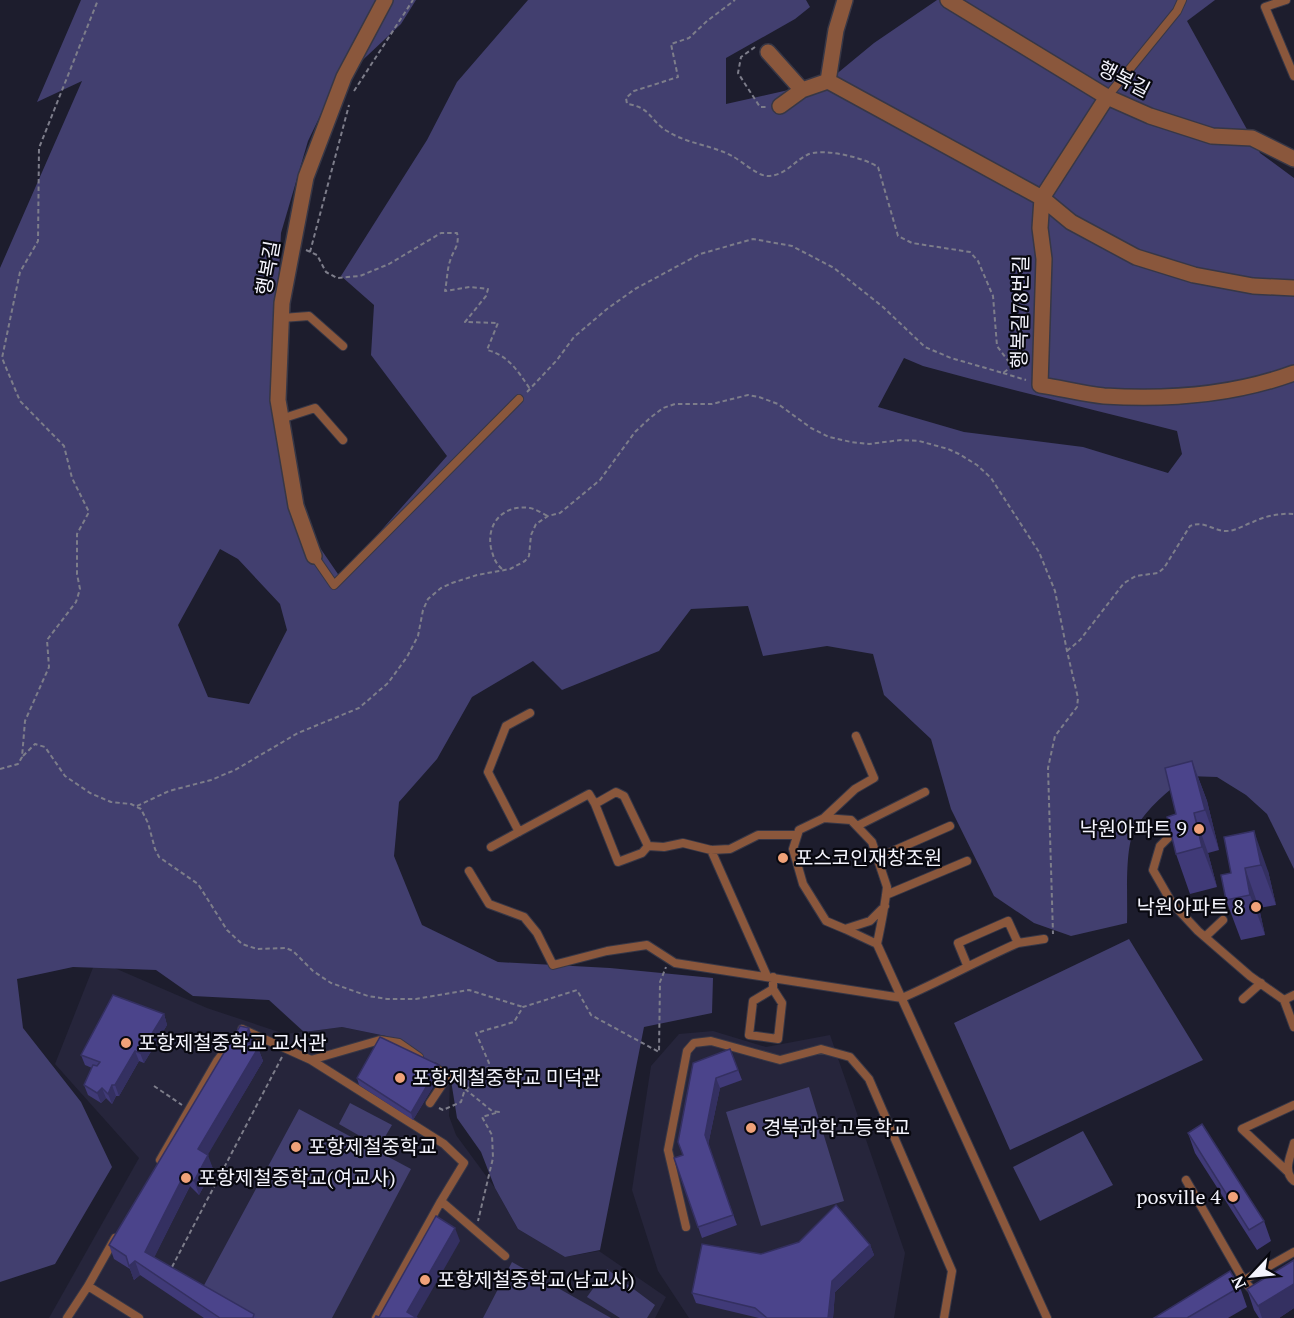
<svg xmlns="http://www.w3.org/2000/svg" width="1294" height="1318" font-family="'PT Serif','Noto Sans KR',serif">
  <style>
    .built { fill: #26253b }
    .green { fill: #423f6f; fill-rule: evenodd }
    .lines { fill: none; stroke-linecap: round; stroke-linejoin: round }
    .service-casing { stroke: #373746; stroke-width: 10 }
    .minor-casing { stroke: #373746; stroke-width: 18 }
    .path { stroke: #7d7d8a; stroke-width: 2; stroke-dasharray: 4.5 3; stroke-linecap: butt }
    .service { stroke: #8a573c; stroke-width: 8 }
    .minor { stroke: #8a573c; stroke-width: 15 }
    .wall { fill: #403a78 }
    .shaded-wall { fill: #343061 }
    .building { fill: #4b448b; stroke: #343061; stroke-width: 1.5 }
    .poi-dot { fill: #f0a279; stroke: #08080f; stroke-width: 2 }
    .labels { text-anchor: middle; stroke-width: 4.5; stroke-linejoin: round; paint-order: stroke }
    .street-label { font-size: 20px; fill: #f4f4fd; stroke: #08080f }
    .poi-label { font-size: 20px; fill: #f4f4fd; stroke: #08080f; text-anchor: start }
  </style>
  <rect width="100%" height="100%" fill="#1d1d2d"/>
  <path class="built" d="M96,960L207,1008L285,1034L342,1027L386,1036L450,1074L449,1116L456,1135L495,1188L518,1229L565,1257L599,1251L666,1297L655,1318H49L139,1158L55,1064Z
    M713,1031L766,1047L830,1035L905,1253L894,1318H689L658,1271L632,1190L651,1066L679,1034Z"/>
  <path class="green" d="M81,0H416L401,24L334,87L308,141L281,233L275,345L290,504L340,577L447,456L371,355L374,305L341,276L427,140L457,82L528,0H806L810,7L795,19L726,58V104L828,81L874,43L937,0H1215L1187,21L1260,153L1294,178V869L1267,814L1246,795L1217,777L1187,776C1167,792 1148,807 1135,829C1124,848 1128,900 1127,923L1071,936L1034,923L994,896L951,809L931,739L884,695L873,654L827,646L763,656L748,606L691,609L659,651L562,690L533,661L472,697L437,759L399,802L394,856L422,925L498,962L610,968L713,978L712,1013L644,1027L600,1250L565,1257L518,1229L495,1188L481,1152L457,1118L450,1074L386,1036L342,1027L304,1032L269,1000L193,996L156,970L73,967L17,979L23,1028L81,1102L112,1167L55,1264L0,1282V268L82,81L37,102ZM904,358L923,366C1007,389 1092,409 1177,431L1182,454L1168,473L1083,447L964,432L878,407ZM220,549L238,559L280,604L287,630L249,704L208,697L178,625Z
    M1129,939L1203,1060L1010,1150L954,1023Z
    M809,1087L844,1201L761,1226L726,1112Z
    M350,1103L392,1125L379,1147L339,1124Z
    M299,1109L411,1169L332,1318H254L202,1289Z
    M1083,1131L1113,1185L1040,1221L1013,1167Z
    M512,1262L611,1318H483Z
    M607,1269L655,1305L647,1318H620L587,1297Z"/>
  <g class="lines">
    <g class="service-casing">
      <path id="service" d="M1286,0L1265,7L1294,76
        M1107,97L1177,11L1182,0
        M282,318L309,316L343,346
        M281,419L315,408L343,440
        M314,556L334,585L519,399
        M824,818L855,789L874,778L856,736
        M857,826L925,792
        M1175,831L1160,846L1153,870L1172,903L1198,931L1250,976L1284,1000L1294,1027
        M519,832L488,772L506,726L530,713
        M648,846L624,796L616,792L595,804L618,862L642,853L648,846L664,847L683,843L711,850L730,849L758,835H797
        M491,847L589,794L595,804
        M711,850L767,976
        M877,858L950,826
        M469,871L489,904L524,917L537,933L553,965L607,951L647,945L675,963L902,998C941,981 979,960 1018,943L1008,921L958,943L967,965
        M886,895L967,861
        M885,906L870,921L845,929L826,921L803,884L793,849L799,830L824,818L851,820L872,842L887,887C885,906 881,925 877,944L1047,1318
        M845,929L877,944
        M1205,937L1223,920
        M1018,943L1044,939
        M773,989L753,1001L749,1035L778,1039L782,1003L773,989V977
        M1243,999L1261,983
        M1284,1000L1294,995
        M242,1029L311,1060L444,1144L464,1163L441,1201
        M311,1060L380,1040L399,1043L419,1057
        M430,1103L448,1076L434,1067
        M1294,1143C1291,1156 1282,1171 1294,1181
        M160,1160L217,1061L233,1040
        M1287,1171L1242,1129L1294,1105
        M1186,1180L1244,1281L1256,1294
        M686,1227L668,1150L687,1051L694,1043L711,1041L780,1060L821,1049L850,1057L869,1079L952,1271L944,1318
        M1241,1282L1294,1252
        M88,1286L115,1238
        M67,1318L88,1286L139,1318
        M376,1318L441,1201L505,1256"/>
    </g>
    <g class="minor-casing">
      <path id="minor" d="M948,0L1107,97L1150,116L1212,136L1252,138L1294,159
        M768,52L802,90L828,81
        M828,81L1042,198L1071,222L1136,257L1194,275L1253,286L1294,288
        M828,81L836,30L845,0
        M1107,97L1042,198L1040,228L1044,259L1040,385C1061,388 1083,394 1104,396C1167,400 1234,395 1294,373
        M780,106L802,90
        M314,556L296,506L278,400L282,303L306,177L344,77L385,0"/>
    </g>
    <path class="path" d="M755,47L741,57L738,73L760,107H767
      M354,91L413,0
      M306,250L317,255L326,272L337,278L360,276L389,264L441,233H457C460,246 453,250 450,261C447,270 447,281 445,291L470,287L488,289L486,296L465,322L498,323L487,350C508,355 518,371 530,389
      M310,252L349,105
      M1003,373L1026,380
      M527,392L557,360L574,337L607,309L635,289L700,254L753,239L792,246L834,268L883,307L925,347L951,358L1003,373L1012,366L997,346L993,296L978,261L970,252L912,243L898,236L878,167C865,158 822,147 807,155C793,162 785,176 767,176C756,175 742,161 732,156C712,145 687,144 667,131C650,121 651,107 627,104L626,98L634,91L678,77L671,44L689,38L707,21L735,0
      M502,569C495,563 493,556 491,548C486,523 504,504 530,508C536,509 543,514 548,516
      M1067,651L1080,640L1124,583L1136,576L1158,573L1164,568L1190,526C1204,520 1213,531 1226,531C1236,531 1244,525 1253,522C1265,516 1280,513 1294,514
      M23,756L35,744L45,747L65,776L90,793L111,802L131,804L141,809L148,823L155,849L159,857L198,884L227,930L242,944L257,949L286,948L293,951L313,971L331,983L368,996L387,999H416L469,990L523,1007
      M0,769L18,764L22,757L25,721L49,667L47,640L76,602L80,589L77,574V534L89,512L72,478L64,446L20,401L2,358L20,272L38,241L39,148L98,0
      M137,806L169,791L211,780L235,770L298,733L359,708L388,683L407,657L418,636L423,610L428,599L441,588L452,583L477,575L510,569L525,561L529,556L531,535L536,524L548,516L560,513L600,480L635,432L650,418L663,408L675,404H712L748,395L759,397L778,404L811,428L829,437L851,442L869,444L901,440L919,441L948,449L959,454L977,465L991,478L1039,552L1055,591L1067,651L1078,698L1077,707L1055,736L1048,768L1053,934
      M154,1086L182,1105
      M465,1089L492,1111L499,1112L482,1117L492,1135L493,1158L478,1221
      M439,1108L443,1110L461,1102L465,1089L483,1080L489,1063L476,1033L514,1022L523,1007L577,990L591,1015L659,1052L660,982L666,967
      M172,1267L282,1057"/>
    <use href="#service" class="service"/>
    <use href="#minor" class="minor"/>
  </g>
  <path class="wall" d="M1192,761L1207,801L1219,850L1208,853L1217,887L1190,894L1176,854V814Z
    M1224,837L1268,871L1276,905L1259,908L1265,935L1241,940L1226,900L1231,873Z
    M164,1014L167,1025L144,1063L139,1061L119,1096H116L112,1104L106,1098L101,1103L88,1095L84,1085L92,1068L85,1065L81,1055Z
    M249,1028L254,1042L253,1045L258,1048L263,1061L207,1155L213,1169L199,1195L190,1186L154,1257L254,1314L256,1318H204L140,1275L134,1280L130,1269L114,1259L109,1245Z
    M730,1049L742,1080L720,1088L708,1145L737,1225L702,1238L674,1158L683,1155L678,1142Z
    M442,1072L413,1120L359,1085L357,1078Z
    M1188,1133L1264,1221L1271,1241L1257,1250L1195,1153Z
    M870,1245L874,1255L835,1292L833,1318H759L696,1303L692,1293L761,1254Z
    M1294,1260V1308L1279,1318H1259L1254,1310L1247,1289Z
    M1240,1287L1247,1307L1228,1318H1154Z"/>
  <path class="shaded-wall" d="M1192,761L1207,801L1219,850L1205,810Z
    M1194,813L1208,853L1217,887L1202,847Z
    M1254,831L1268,871L1276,905L1261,865Z
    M1245,868L1259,908L1265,935L1250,895Z
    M164,1014L167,1025L144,1063L140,1053Z
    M249,1028L254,1042L248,1054L243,1040Z
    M258,1048L263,1061L203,1163L198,1149Z
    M135,1051L139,1061L119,1096L115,1085Z
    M439,1065L442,1072L413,1120L411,1113Z
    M716,1078L720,1088L708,1145L737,1225L705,1135Z
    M112,1085L116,1096L112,1104L108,1094Z
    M102,1088L106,1098L101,1103L97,1093Z
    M208,1155L213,1169L199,1195L194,1181Z
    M185,1173L190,1186L150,1266L145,1252Z
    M455,1228L460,1241L416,1318L407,1312Z
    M870,1245L874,1255L835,1292L833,1318H828L832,1281Z
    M135,1261L140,1275L134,1280L129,1266Z
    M1294,1284V1308L1279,1318H1262L1258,1306Z"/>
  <path class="building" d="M1192,761L1205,810L1194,813L1202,847L1176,854L1167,817L1176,814L1165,768Z
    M1254,831L1261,865L1245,868L1250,895L1226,900L1221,875L1231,873L1224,837Z
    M113,995L164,1014L140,1053L135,1051L115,1085H112L108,1094L102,1088L97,1093L84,1085L93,1065L97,1066L100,1062L81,1055Z
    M240,1026L249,1028L243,1040L258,1048L198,1149L208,1155L194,1181L185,1173L145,1252L254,1314L253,1318H220L135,1261L129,1266L126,1256L109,1245Z
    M380,1037L439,1065L411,1113L357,1078Z
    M730,1049L738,1070L716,1078L705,1135L733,1215L698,1227L674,1158L683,1155L678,1142L693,1063Z
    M1202,1124L1264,1221L1249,1230L1188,1133Z
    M836,1205L870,1245L832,1281L828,1318H767L755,1308L692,1293L702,1244L761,1254L799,1242Z
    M436,1216L455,1228L407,1312L417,1318H375L376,1316L379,1317Z
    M1294,1260V1284L1258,1306L1247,1289Z
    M1230,1271L1240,1287L1187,1318H1154Z"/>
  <g class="poi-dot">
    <circle cx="1199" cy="829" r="6"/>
    <circle cx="783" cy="858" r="6"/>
    <circle cx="1256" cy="907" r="6"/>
    <circle cx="126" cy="1043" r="6"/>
    <circle cx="400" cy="1078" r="6"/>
    <circle cx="751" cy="1128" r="6"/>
    <circle cx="296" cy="1147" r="6"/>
    <circle cx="186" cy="1178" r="6"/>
    <circle cx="1233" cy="1197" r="6"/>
    <circle cx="425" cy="1280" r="6"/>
  </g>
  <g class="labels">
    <g class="street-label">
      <text transform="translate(1124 79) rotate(27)" y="7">행복길</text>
      <text transform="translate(268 268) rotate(-80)" y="7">행복길</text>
      <text transform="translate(1020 312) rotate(-89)" y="7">행복길78번길</text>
    </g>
    <g class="poi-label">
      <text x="1187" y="836" text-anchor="end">낙원아파트 9</text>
      <text x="795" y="865">포스코인재창조원</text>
      <text x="1244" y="914" text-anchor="end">낙원아파트 8</text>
      <text x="138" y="1050">포항제철중학교 교서관</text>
      <text x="412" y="1085">포항제철중학교 미덕관</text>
      <text x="763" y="1135">경북과학고등학교</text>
      <text x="308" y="1154">포항제철중학교</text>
      <text x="198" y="1185">포항제철중학교(여교사)</text>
      <text x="1221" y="1204" text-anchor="end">posville 4</text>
      <text x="437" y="1287">포항제철중학교(남교사)</text>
    </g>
  </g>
  <g transform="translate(1252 1276) rotate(244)" stroke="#08080f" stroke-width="4.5" paint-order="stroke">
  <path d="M0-4.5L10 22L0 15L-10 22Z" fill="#f4f4fd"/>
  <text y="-9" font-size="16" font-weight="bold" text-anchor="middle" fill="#f4f4fd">N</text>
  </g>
</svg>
